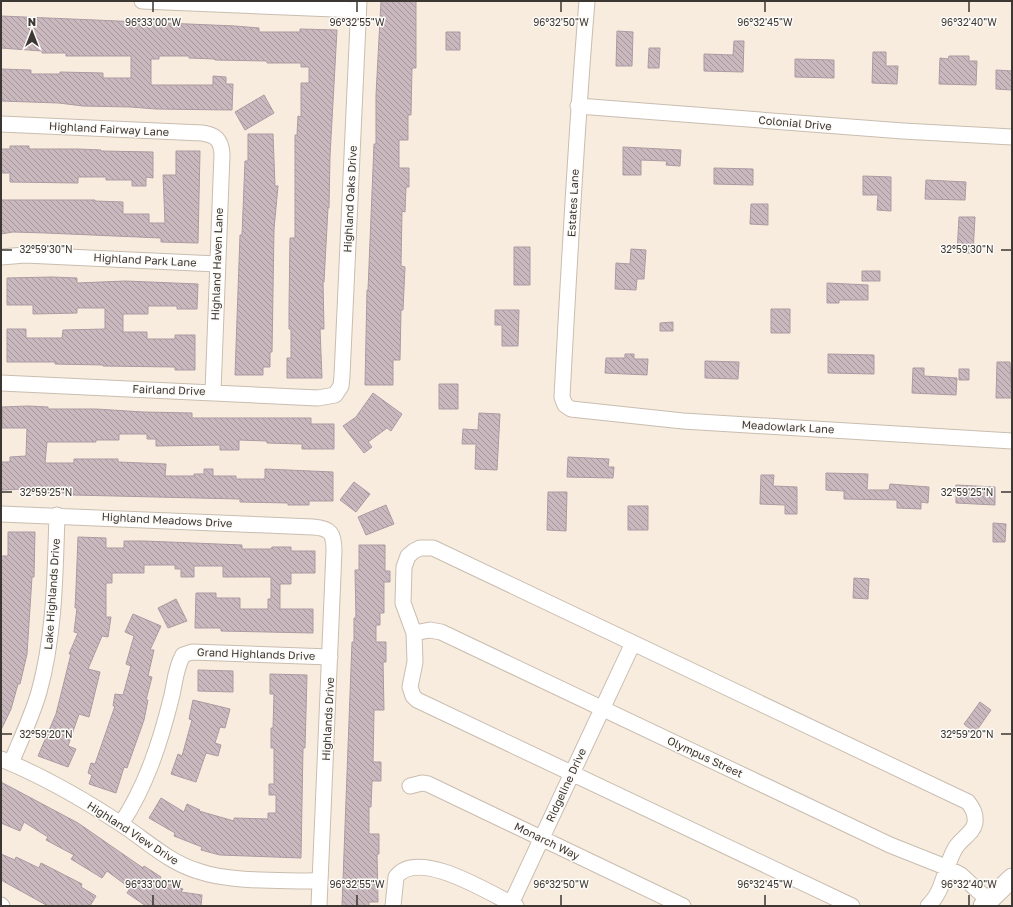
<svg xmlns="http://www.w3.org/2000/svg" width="1013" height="907" font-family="'Golos Text',sans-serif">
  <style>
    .building { fill: url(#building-back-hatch); stroke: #ac9ba2 }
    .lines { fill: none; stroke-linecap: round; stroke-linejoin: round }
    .minor-casing { stroke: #c9bdb0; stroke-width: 17 }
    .major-casing { stroke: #c9bdb0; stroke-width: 21 }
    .minor { stroke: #fff; stroke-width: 15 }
    .major { stroke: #fff; stroke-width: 19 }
    .ticks { fill: none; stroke: #3c3732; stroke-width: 1.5 }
    .labels { text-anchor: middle; stroke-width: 3; stroke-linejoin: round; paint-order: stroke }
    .street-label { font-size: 11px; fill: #3c3732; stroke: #fdfbf8 }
    .ticks-label { font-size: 10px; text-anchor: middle; fill: #3c3732; stroke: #fdfbf8; stroke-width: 3; stroke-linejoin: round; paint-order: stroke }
  </style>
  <defs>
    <pattern id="building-back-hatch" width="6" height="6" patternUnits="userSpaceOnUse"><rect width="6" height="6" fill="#cab8bf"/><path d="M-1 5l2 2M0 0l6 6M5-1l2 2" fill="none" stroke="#a5969c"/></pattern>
  </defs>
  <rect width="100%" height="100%" fill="#f8ecde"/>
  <path class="building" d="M381,1H416V68H412L411,115H408V140H399V168H409V187H406L405,212L402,211L401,266L405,267L403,310H401L400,360H393V385H365L367,290H368L374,144H376V95Z
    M1,16L235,26L259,28V32H300V29L337,30L330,156L329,208H328L324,282H323L324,329H320L322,378H287V358H291V329H289V310L290,238H295V135H297L298,116L301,117V83H309V67H301V63H267V61L215,60V59L189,58V56H159V59H151V85H213V76L226,77V84H233L232,110L156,109L131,107L83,106L59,103L1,101V69L31,70V74H60V72L103,73V78H131V56H66V53H42V51L1,48Z
    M617,31L633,32L632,66H616Z
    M446,32H460V50H446Z
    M734,41H744L743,72L704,71V54L733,55Z
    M649,48H660L659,68H648Z
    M873,52H886V66H898L897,84L872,83Z
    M949,56H969V61H977L976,85L939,84L940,58L948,59Z
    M795,59L834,60V78L795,77Z
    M996,70L1012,71V90L996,89Z
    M264,95L274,113L245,130L235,112Z
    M248,134H273L275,186H278L274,229L272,352H270V367H263V375H235L240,235H242L245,161H248Z
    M10,146H29V149H78L101,150V151L153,152V178L146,177V186H132V180H106V177H78V183L10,182V173H1V149H10Z
    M623,147L681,150L680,166L666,165L667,161L641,160V175H623Z
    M176,151H200L198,243L161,242V238L46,233L13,232L1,234V200H95V201L123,202V214H149V223H165L163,175H176Z
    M714,168L753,169V185L714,184Z
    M863,176L891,177V211L877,210L878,195H863Z
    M926,180L966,182L965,200L925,199Z
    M751,204H768V225L750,224Z
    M959,217H975L973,253H957Z
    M514,247H530V285H514Z
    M631,249L646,250L644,279H637L636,290L615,289L616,263L630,264Z
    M862,271H880V281H862Z
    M52,277L77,278V283L125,281L198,284L197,309H177V306H148V314H123V332H147V339H175V335H195V370H175V367L103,366V365L55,364V362H7V329H26V338H62L63,330L105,329V308H77V313L33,314V305H7V278Z
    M827,283L868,285V300H839V303H827Z
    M771,309H790V333H771Z
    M495,310H519L518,346H502V325H495Z
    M673,322V331H660V323Z
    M625,354H634V359H648L647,375L605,373L606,358H625Z
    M828,354L874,355V374L828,373Z
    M705,361L739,362L738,379L705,378Z
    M997,362H1010L1012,398H996Z
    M913,368H924V376L957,378L956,395L912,393Z
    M959,369H969V380H959Z
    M439,384H458V409H439Z
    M373,393L402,414L391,431L387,428L368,442L372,447L364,453L343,426L356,417Z
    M28,406L48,407V409H96L143,412L192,413V418H311V424H334V449H302V444L267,443V441L239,440V450H220V445L156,446V439H147V434H119V440H96V442H47L45,463H74V459H118V462L166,464L165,476H194V474H204V469H213V476H236V479H265V469L333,472V501H309V505H288V503L240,502V499L73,495V493H24L25,489L1,490V462H10V457L26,456L27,428H2V407Z
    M479,413L500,414L497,470L475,469L476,444H462L463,429L478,430Z
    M568,457L609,459L608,467H614L613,478L567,477Z
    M826,473L868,474L867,490H889L890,484L929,487L928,503L921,502V509L897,508V500L844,499V491L826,490Z
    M761,475H774L773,486L797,487V514H785V505L760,504Z
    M354,482L370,494L356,512L340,500Z
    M956,485L995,487V505L956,503Z
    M548,492H567L566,531L547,530Z
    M386,505L394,524L366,535L358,517Z
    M628,506H648V530H628Z
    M993,523L1006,524L1005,542H993Z
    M8,532H35L34,577H32L27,654L20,684H18L11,709L1,730V556H8Z
    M78,537L106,538V548H124V541H144L242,545V549H271L272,547H291V551H315V573H291V584H280V609H313V633L221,631V628H195L196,593H216V598H240V609H268V599H271V577H223V566H194V577H181V569H175V565H144V573H112V583H106V617H111L108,637L102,636L88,669L100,672L89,717L79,714L68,746L76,749L68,767L38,756L56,714L71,654H69L78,633L74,632L77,608H75L76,588Z
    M359,545H385V571H390V582H384V613H380V625H376V642H386V662H383L384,710H374L373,762H381V781H372L371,807H369V834H379V854H377L378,902H369V906H342L352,642H354V618H356L355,570H359Z
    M854,578L869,579L868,599L853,598Z
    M176,599L187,621L168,628L158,608Z
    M133,614L161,626L150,650H154L148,676L152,677L146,700H148L144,720L127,768L124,767L116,793L89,784L92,775L88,773L91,763L95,764L115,706H113L115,694L123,695L131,666L126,664L134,636L125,632Z
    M198,670L233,671V692L198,691Z
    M270,674L307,675L305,748H303L301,858L220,855L201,850L202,847L174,836L175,833L149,818L161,798L184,812L187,804L200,810L199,811L234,821V818L268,819V813H276V795H269V784H274V748H271V728H273L274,694H270Z
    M193,700L230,709L225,728L220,727L215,743L221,745L218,756L206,753L196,782L171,774L178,754L182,756L192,720L189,719Z
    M980,702L991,710L975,733L964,724Z
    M1,782L78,823L143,868L144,866L161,877L159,880L183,889L181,892L202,895L201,906H146L127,893L130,888L107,871L102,878L71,859L74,855L46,840L48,837L24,822L20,831L1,823Z
    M1,854L15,860L16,857L39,868L41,863L82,884L81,887L96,896L90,906H48L1,880Z"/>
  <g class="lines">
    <g class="minor-casing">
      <path id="minor" d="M142,1L358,10
        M587,1C576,133 569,265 562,397L565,405L571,409L683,421L1012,441
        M578,106L903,131L1012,137
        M1,124L202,133C216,135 221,140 222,154L213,392
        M1,257L25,255L217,264
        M1,383L318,398L335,395L341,386L342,376L359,1
        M1,514L313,527C331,528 334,534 334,551L319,906
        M414,633L430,630L441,632L890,845L948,868L961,875L989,901
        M1,759C43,776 83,799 121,824C146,840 168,862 198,871C229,882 275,880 309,881L320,880
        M11,763C21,739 32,716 39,692C55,634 55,574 57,515
        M410,786L422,783L428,784L683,906
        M121,824C146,786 160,743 171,699C175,684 175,669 183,655L192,652L330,657
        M1,905L2,906
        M393,906L396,877C418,847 491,894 516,906
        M510,906L633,643
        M852,906L417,700L413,696L410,687L415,662L414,633L403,603L404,567L408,556L414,551L420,548H433L968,802C973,809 976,814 975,823C973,833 962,838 956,847C944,866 945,890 928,906"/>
    </g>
    <g class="major-casing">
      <path id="major" d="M983,906L1012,878"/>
    </g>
    <use href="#minor" class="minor"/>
    <use href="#major" class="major"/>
  </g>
  <path class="ticks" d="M153,2V12M357,2V12M561,2V12M765,2V12M969,2V12M2,250H12M1001,250H1011M2,492H12M1001,492H1011M2,734H12M1001,734H1011M153,895V905M357,895V905M561,895V905M765,895V905M969,895V905"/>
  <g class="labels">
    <g class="street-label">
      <text transform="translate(795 123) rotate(5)" y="4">Colonial Drive</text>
      <text transform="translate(109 129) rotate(3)" y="4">Highland Fairway Lane</text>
      <text transform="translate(350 199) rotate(-87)" y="4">Highland Oaks Drive</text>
      <text transform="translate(573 203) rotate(-87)" y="4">Estates Lane</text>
      <text transform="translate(145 260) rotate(3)" y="4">Highland Park Lane</text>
      <text transform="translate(217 264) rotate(-88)" y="4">Highland Haven Lane</text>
      <text transform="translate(169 390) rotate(2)" y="4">Fairland Drive</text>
      <text transform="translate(788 427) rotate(3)" y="4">Meadowlark Lane</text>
      <text transform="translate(167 520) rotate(3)" y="4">Highland Meadows Drive</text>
      <text transform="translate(52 594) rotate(-86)" y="4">Lake Highlands Drive</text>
      <text transform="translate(256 654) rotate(2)" y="4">Grand Highlands Drive</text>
      <text transform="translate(328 719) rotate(-87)" y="4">Highlands Drive</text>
      <text transform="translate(705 757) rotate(25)" y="4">Olympus Street</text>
      <text transform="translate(566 785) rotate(-65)" y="4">Ridgeline Drive</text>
      <text transform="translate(133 833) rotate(33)" y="4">Highland View Drive</text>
      <text transform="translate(547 841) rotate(26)" y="4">Monarch Way</text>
    </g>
  </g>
  <g class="ticks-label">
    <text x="153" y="26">96°33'00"W</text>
    <text x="357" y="26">96°32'55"W</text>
    <text x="561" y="26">96°32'50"W</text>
    <text x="765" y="26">96°32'45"W</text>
    <text x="969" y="26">96°32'40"W</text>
    <text x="46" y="253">32°59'30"N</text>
    <text x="967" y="253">32°59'30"N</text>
    <text x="46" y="496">32°59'25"N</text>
    <text x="967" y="496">32°59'25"N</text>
    <text x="46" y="738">32°59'20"N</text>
    <text x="967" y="738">32°59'20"N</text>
    <text x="153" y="888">96°33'00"W</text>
    <text x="357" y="888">96°32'55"W</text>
    <text x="561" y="888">96°32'50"W</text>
    <text x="765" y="888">96°32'45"W</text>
    <text x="969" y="888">96°32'40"W</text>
  </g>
  <rect width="1013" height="907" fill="none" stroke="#3c3732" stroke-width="4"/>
  <g transform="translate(32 32)" stroke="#fdfbf8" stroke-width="3" paint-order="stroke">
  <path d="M0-3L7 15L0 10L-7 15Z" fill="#3c3732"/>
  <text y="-6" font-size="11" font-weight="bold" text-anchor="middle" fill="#3c3732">N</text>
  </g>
</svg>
